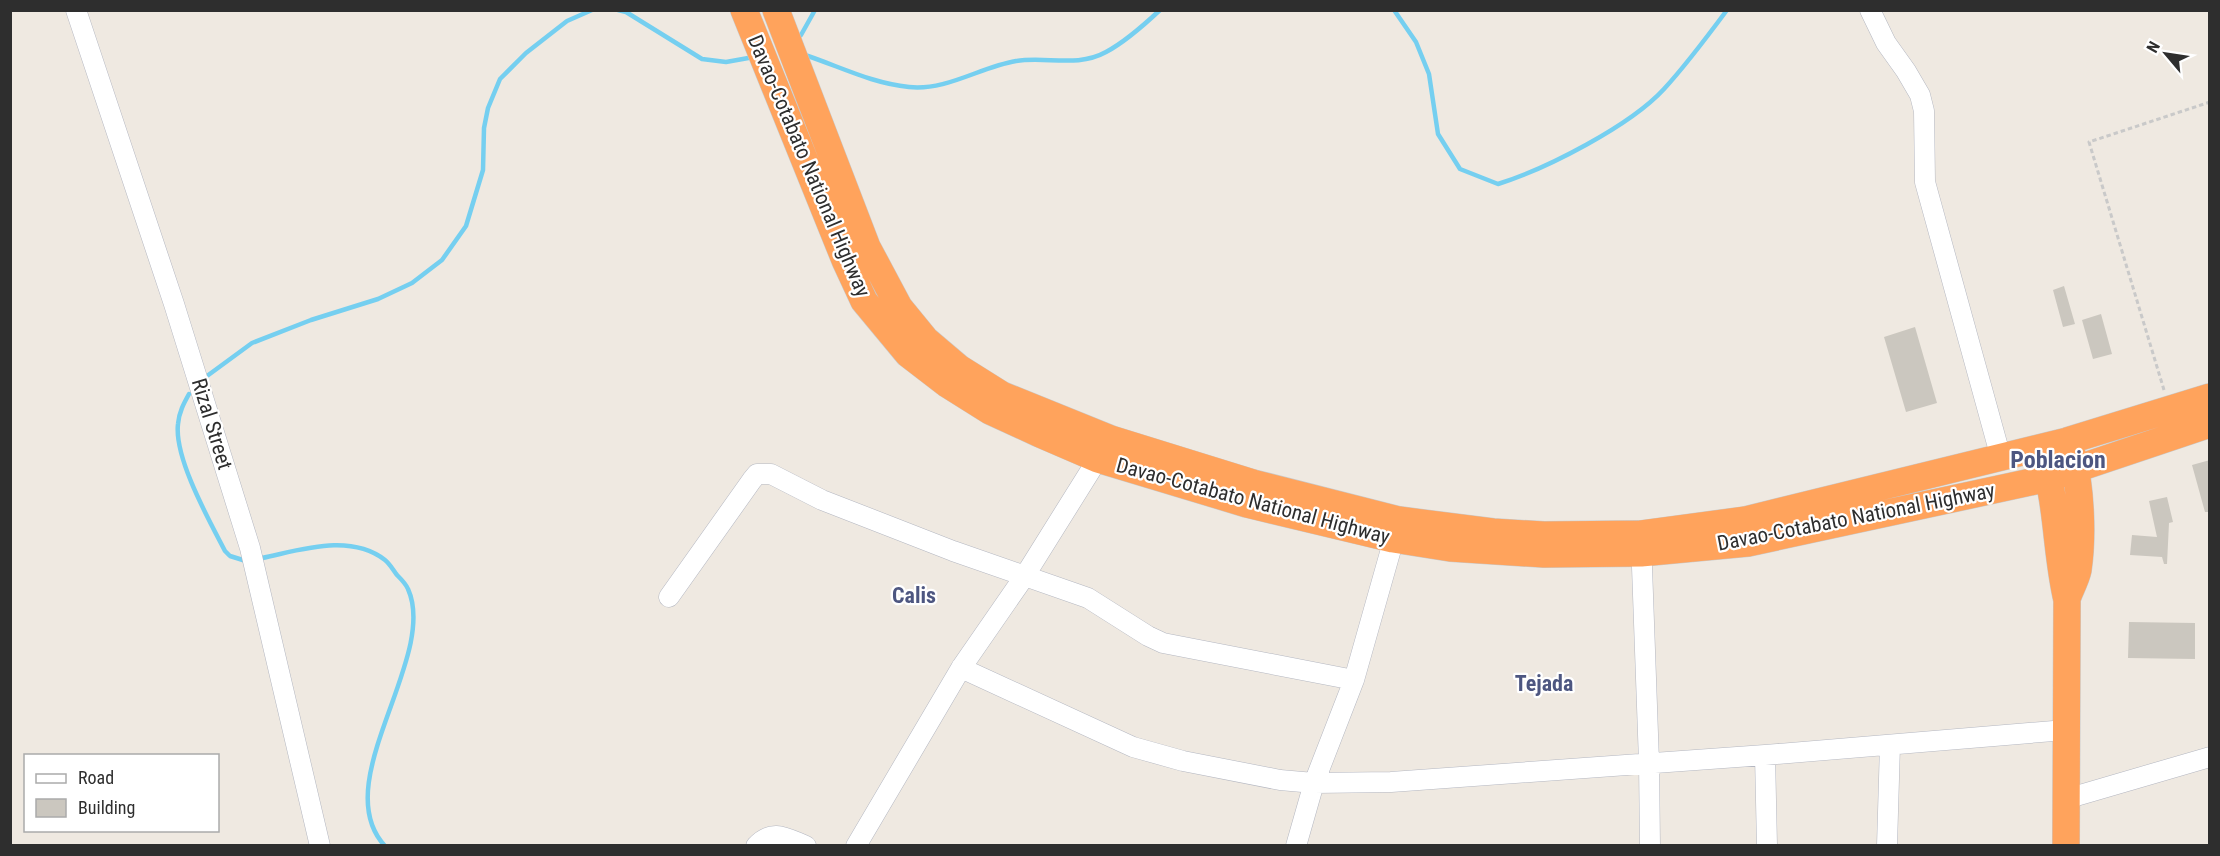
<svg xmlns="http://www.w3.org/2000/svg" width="2220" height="856" font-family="'Roboto Condensed',sans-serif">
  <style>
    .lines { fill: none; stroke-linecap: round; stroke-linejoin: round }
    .stream { stroke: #75cff0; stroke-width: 4.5 }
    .building { fill: #cbc7bf }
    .minor-casing { stroke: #b4b7c1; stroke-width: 21 }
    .highway-casing { stroke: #c9c9c9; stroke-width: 28 }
    .path { stroke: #c9c9c9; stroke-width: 3; stroke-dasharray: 4.5 3; stroke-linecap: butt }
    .minor { stroke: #fff; stroke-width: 20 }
    .highway { stroke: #ffa35c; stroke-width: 27 }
    .labels { text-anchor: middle; stroke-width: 4.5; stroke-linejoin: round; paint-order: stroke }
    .street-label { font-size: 21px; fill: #2e2e2e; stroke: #fff }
    .neighbourhood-label { font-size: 22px; font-weight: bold; fill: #4d5680; stroke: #fff }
    .quarter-label { font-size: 24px; font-weight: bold; fill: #4d5680; stroke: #fff }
  </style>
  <rect width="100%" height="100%" fill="#efe9e1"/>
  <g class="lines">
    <path class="stream" d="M618,10L626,12L702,59L726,62L754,57
      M1394,10L1416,42L1429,74L1438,134L1460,169L1498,184C1546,169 1630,126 1664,89C1687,64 1707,37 1727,10
      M797,38L801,35L815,10
      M805,55C841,67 871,83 909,87C947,91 980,67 1016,61C1046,56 1077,68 1106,52C1125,42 1144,25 1160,10
      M207,376L252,343L311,320L378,299L412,283L442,260L466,226L483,170L484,128L488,108L500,79L526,53L567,21L592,10
      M189,394C184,403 179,412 178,424C174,458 209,520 225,551L230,556L246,561
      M262,558C301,550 350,533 385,560C390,564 393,570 397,575C401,579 406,584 408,589C439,658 326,783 385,846"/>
  </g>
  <path class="building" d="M2064,286L2075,324L2063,327L2053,290Z
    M2101,314L2112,354L2093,359L2082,320Z
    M1915,327L1937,403L1906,412L1884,337Z
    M2210,460V512H2205L2192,465Z
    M2167,497L2173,522L2169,523L2167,564H2164L2162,557L2130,555L2132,535L2157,537L2149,501Z
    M2129,622L2195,623V659L2128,658Z"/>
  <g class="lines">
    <g class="minor-casing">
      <path id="minor" d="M76,10L174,304L250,548L320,846
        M1870,10L1886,43L1906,71L1920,95L1924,111L1925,182L2001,458
        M1641,539L1649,762L1650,846
        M669,597L752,480L757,474H771L822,500L953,551L1088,598L1148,636L1163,643L1354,680
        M961,668L1133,747L1183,761L1280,780L1314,783L1391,782L1765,755L2066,730
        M1765,755L1767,846
        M2066,799L2210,757
        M756,846C773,828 786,838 806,846
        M856,846L961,668L1024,577L1104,449
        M1296,846L1314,783L1354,680L1397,528
        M1887,846L1890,745"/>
    </g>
    <g class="highway-casing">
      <path id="highway" d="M744,10L845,260L864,301L908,354L947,384L990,411L1040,434L1098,459L1247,504L1393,539L1450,548L1544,554L1641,553L1748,543L2049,478L2210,424
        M776,10L867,247L899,307L926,340L959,368L1002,395L1111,439L1253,483L1399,520L1493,532L1544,535L1641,534L1745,520L2067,441L2210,397
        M2044,461C2058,507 2056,554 2067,600L2066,846
        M2068,596C2071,588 2076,579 2078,570C2083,536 2081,487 2072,454"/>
    </g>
    <path class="path" d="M2164,390L2089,142L2210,102"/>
    <use href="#minor" class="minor"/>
    <use href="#highway" class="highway"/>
  </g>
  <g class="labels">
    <g class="street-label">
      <text transform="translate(809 166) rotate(67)" y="7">Davao-Cotabato National Highway</text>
      <text transform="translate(212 424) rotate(73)" y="7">Rizal Street</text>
      <text transform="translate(1253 501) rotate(15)" y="7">Davao-Cotabato National Highway</text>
      <text transform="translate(1856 517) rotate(-11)" y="7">Davao-Cotabato National Highway</text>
    </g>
    <g class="neighbourhood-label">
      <text x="914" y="603">Calis</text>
      <text x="1544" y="691">Tejada</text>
    </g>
    <g class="quarter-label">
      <text x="2058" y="468">Poblacion</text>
    </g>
  </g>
  <rect width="2220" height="856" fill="none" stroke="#2e2e2e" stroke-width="24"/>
  <rect x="24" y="754" width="195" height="78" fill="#ffffff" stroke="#ababab" stroke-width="1.5"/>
  <rect x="36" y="774" width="30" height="9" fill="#ffffff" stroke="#ababab" stroke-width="1.5"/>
  <text x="78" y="784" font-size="18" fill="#2e2e2e">Road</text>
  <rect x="36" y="799" width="30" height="18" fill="#cbc7bf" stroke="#ababab" stroke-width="1.5"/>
  <text x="78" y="814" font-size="18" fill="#2e2e2e">Building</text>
  <g transform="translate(2166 54) rotate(299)" stroke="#ffffff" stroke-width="4.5" paint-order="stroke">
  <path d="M0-4.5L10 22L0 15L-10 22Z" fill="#2e2e2e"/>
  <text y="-9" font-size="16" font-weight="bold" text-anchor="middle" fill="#2e2e2e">N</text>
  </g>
</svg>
